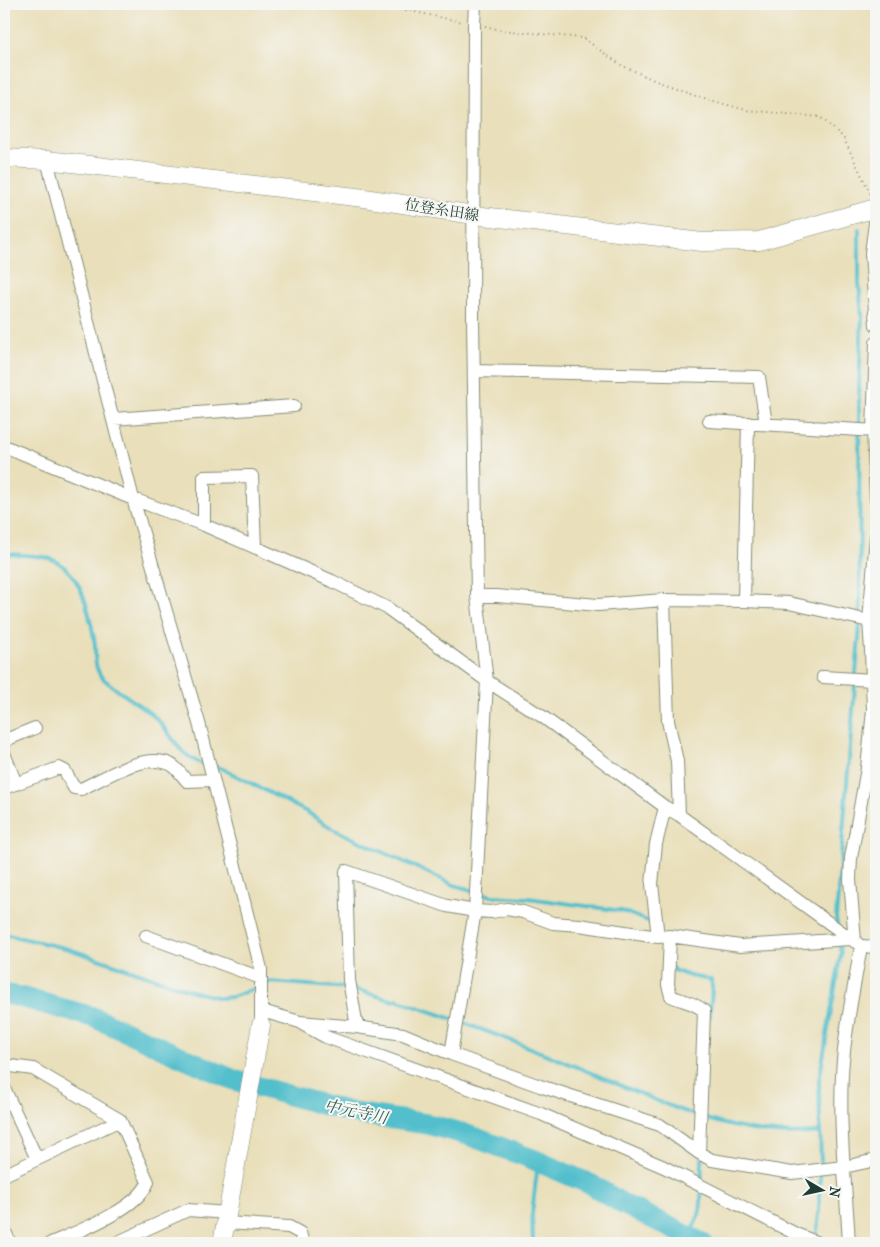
<svg xmlns="http://www.w3.org/2000/svg" width="880" height="1247" font-family="'IM FELL French Canon','Noto Serif JP',serif">
  <style>
    .lines { fill: none; stroke-linecap: round; stroke-linejoin: round }
    .stream { stroke: #53bfcc; stroke-width: 4 }
    .river { stroke: #53bfcc; stroke-width: 21 }
    .street-casing { stroke: #848e77; stroke-width: 14 }
    .secondary-casing { stroke: #848e77; stroke-width: 19 }
    .path { stroke: #848e77; stroke-width: 2; stroke-dasharray: 1 4; stroke-linecap: butt }
    .street { stroke: #fff; stroke-width: 12 }
    .secondary { stroke: #fff; stroke-width: 18 }
    .labels { text-anchor: middle; stroke-width: 4; stroke-linejoin: round; paint-order: stroke }
    .street-label { font-size: 15px; fill: #1f3d34; stroke: #f6f6f2 }
    .water-label { font-size: 16px; font-style: italic; fill: #2c5e5a; stroke: #f6f6f2 }
  </style>
  <rect width="100%" height="100%" fill="#f6f6f2"/>
  <filter id="ink" filterUnits="userSpaceOnUse"><feTurbulence type="fractalNoise" baseFrequency=".02" numOctaves="2"/><feDisplacementMap in="SourceGraphic" scale="10" xChannelSelector="R" yChannelSelector="G"/><feConvolveMatrix kernelMatrix="1 2 1 2 8 2 1 2 1" color-interpolation-filters="sRGB"/></filter>
  <filter id="wash" filterUnits="userSpaceOnUse"><feTurbulence type="fractalNoise" baseFrequency=".0096" numOctaves="4" result="noise"/><feDisplacementMap in="SourceGraphic" scale="20" xChannelSelector="R" yChannelSelector="G"/><feGaussianBlur stdDeviation="1.12" result="paint"/><feColorMatrix in="noise" values="0 0 0 0 0 0 0 0 0 0 0 0 0 0 0 0 0 1.4 0 .05"/><feComposite in="paint" operator="in"/></filter>
  <g filter="url(#wash)">
    <rect width="100%" height="100%" fill="#e9dfba"/>
    <g class="lines">
      <path class="stream" d="M4,553C18,556 44,554 56,561C82,576 89,611 94,638C97,652 92,661 100,675C105,684 145,707 157,719C174,737 179,757 206,765
        M213,766L223,769L307,812L333,829L454,885L492,896L528,898L622,911L653,923
        M837,925L836,918L860,624L859,389L862,316L859,283V229
        M4,934L69,949L195,992L220,998L232,997L258,987
        M673,968V970L690,976L711,980L712,987L710,1017
        M265,984L270,982L347,988
        M354,989L394,1001L397,999L399,1001C459,1020 519,1043 577,1067C654,1098 734,1143 820,1132
        M689,1236L699,1215L701,1204L702,1158
        M816,1239L819,1213V1189L821,1168L819,1081L841,953L839,942
        M533,1243L532,1214L538,1162"/>
      <path class="river" d="M4,994L16,996L93,1017L234,1080L353,1113L427,1124L465,1134L530,1158L592,1185L623,1204L702,1243"/>
    </g>
  </g>
  <g filter="url(#ink)">
    <g class="lines">
      <g class="street-casing">
        <path id="street" d="M47,160L133,499L199,723L261,969V1025
          M876,216L871,253L876,325
          M876,343L873,431L876,500
          M474,371L759,377L766,424
          M113,419L294,406
          M709,421L876,431
          M748,423L744,601L789,603L869,621
          M4,446L133,499L204,525L332,581L387,608L487,681L543,717L665,807L679,815L861,946L876,947
          M204,525V477L252,476L255,547
          M477,596H497L598,605L664,600L744,601
          M664,600L668,721L677,761L679,815
          M823,677L872,680
          M4,743L8,739L35,728
          M4,753L16,784
          M4,788L59,768L65,771L74,788L81,789C105,778 144,752 170,764C177,767 182,776 187,781L213,780
          M146,936L261,978
          M670,936L668,985L671,996C684,1002 694,1002 704,1011L699,1153
          M658,937L652,884L656,844L665,807
          M855,942L850,879L851,858L867,768L873,710L871,650L869,621L876,537
          M262,1011L300,1022L357,1027L403,1034L451,1054L540,1086L660,1125L699,1153L712,1160L792,1173L844,1167L876,1160
          M304,1025L326,1037L541,1114L664,1167L796,1234L818,1243
          M357,1027L349,980L346,871L447,906L475,911L492,912L507,909L523,912L553,923L579,925L658,937L670,936L740,946L851,939
          M451,1054L475,911L487,681L477,596L473,319L474,24L475,4
          M4,1065L33,1069L120,1120
          M4,1088L37,1159
          M4,1175L120,1120L148,1182C138,1209 77,1232 51,1243
          M226,1223L289,1227L300,1233L303,1243
          M4,1229L10,1243
          M116,1243L188,1210L227,1213
          M849,1243C846,1187 839,1131 842,1075C844,1032 854,989 861,946"/>
      </g>
      <g class="secondary-casing">
        <path id="secondary" d="M4,158L47,160L364,198L474,215L702,242L759,241L876,208
          M222,1243L261,1025"/>
      </g>
      <path class="path" d="M376,4L463,22
        M485,26L501,30L583,38L621,65L656,81L710,100L746,110L820,117L843,137L871,195"/>
      <use href="#street" class="street"/>
      <use href="#secondary" class="secondary"/>
    </g>
  </g>
  <g class="labels">
    <g class="street-label">
      <text transform="translate(442 210) rotate(9)" y="5">位登糸田線</text>
    </g>
    <g class="water-label">
      <text transform="translate(356 1111) rotate(12)" y="6">中元寺川</text>
    </g>
  </g>
  <rect width="880" height="1247" fill="none" stroke="#f6f6f2" stroke-width="20"/>
  <g transform="translate(822 1190) rotate(99)" stroke="#f6f6f2" stroke-width="4" paint-order="stroke">
  <path d="M0-4L9 19L0 12L-9 19Z" fill="#1f3d34"/>
  <text y="-8" font-size="14" font-weight="bold" text-anchor="middle" fill="#1f3d34">N</text>
  </g>
</svg>
